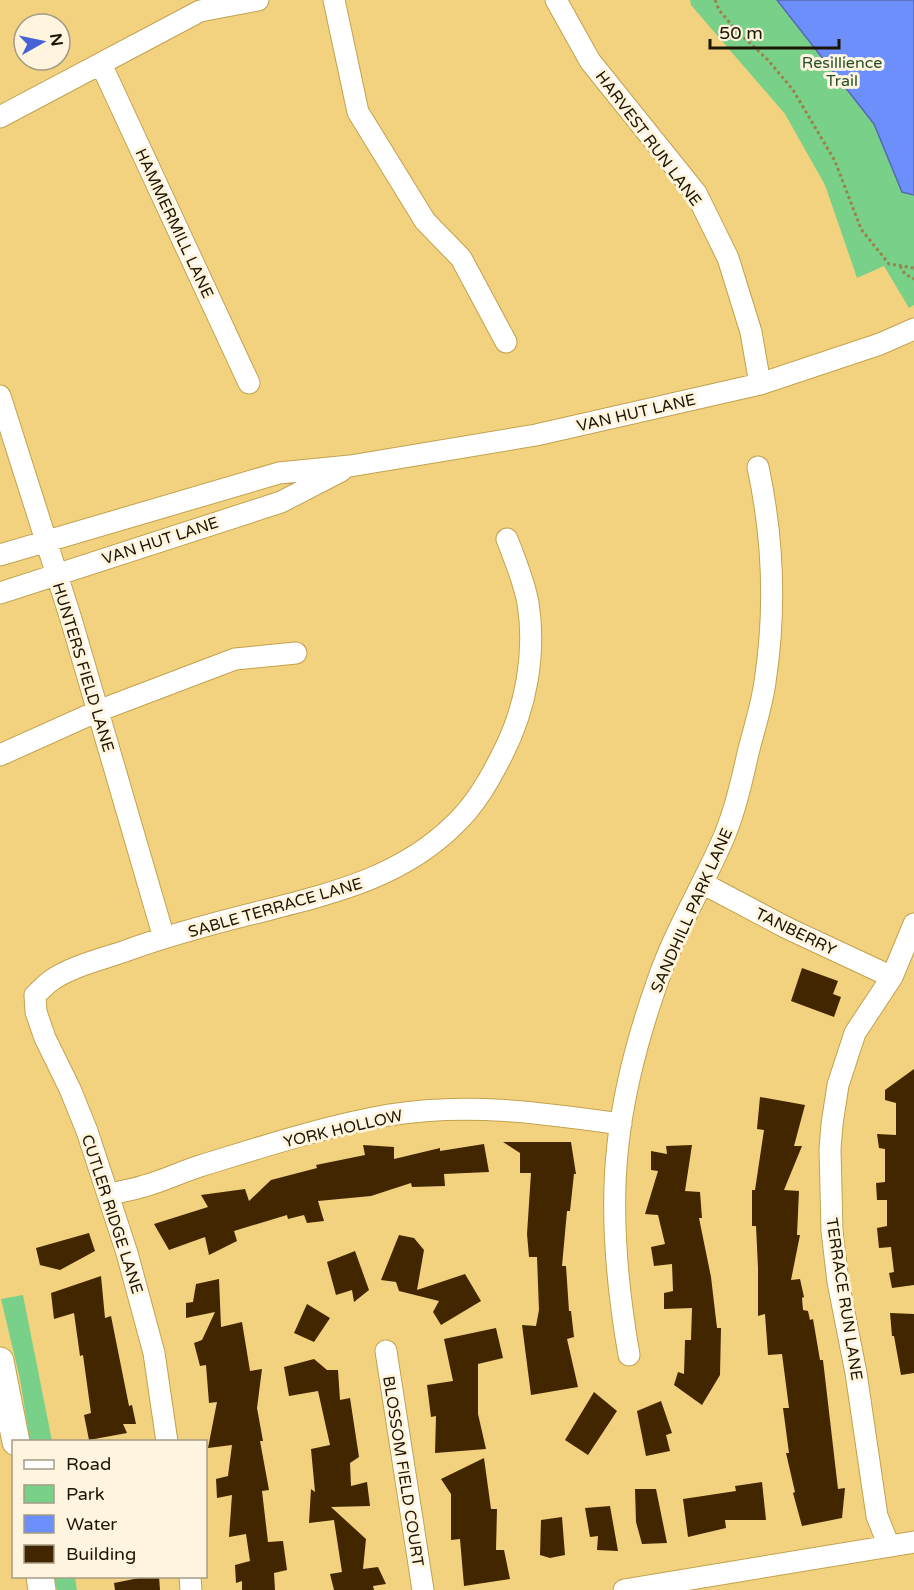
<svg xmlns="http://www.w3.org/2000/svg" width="914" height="1590" font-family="'Varela Round',sans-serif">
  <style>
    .green { fill: #79d089 }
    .water { fill: #6d8ffb; stroke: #556ab0; stroke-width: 1.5 }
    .building { fill: #422600 }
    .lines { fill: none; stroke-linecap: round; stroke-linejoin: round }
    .minor-casing { stroke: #c1a24f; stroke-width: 23 }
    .major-casing { stroke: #c1a24f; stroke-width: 29 }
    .path { stroke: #99834a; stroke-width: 3; stroke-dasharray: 3 3; stroke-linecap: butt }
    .minor { stroke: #fff; stroke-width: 21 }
    .major { stroke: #fff; stroke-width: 27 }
    .labels { text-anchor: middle; stroke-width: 6; stroke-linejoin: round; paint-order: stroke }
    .park-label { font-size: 16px; fill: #24502d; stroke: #fff5de }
    .street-label { font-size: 16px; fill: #1e1500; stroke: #fff5de }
  </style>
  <rect width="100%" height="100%" fill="#f2d27f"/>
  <path class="green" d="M690,0H914V305L909,308L884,266L857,278L825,185L785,114L691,5Z
    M23,1295L52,1441H30L20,1379L1,1299Z
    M54,1577H75L77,1590H57Z"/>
  <path class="water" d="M777,0H914V195L902,192L874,124Z"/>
  <path class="building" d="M802,968L838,981L833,994L841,997L834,1017L791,1001Z
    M914,1069V1285L892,1288L889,1273L894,1272L891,1247L879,1248L877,1228L887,1226V1200H877L876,1183L885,1182V1149L879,1148L877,1134L896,1135V1103L885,1100V1090Z
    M760,1097L805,1105L794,1146H802L784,1190L799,1191L797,1235H800L791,1280L800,1279L804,1297L802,1298L803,1310L808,1311L810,1320L813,1319L820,1360H823L838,1489L845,1488L842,1518L802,1526L793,1493L795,1492L786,1453H789L783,1408H789L782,1354L768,1355L765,1314L758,1316V1268L756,1226H752V1190H755L764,1130L757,1129Z
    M503,1142H571L576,1174H574L570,1211H567L562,1266H566L569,1311H571L574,1337L567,1339L578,1387L531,1395L522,1325L536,1326L539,1310L537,1257H529L527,1234L531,1173H520V1153Z
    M484,1144L489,1172L444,1174L445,1186L412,1187L411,1183L371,1196L318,1201L324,1221L307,1223L304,1215L288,1219L287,1215L234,1231L237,1241L209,1255L205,1237L169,1250L154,1224L208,1207L201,1195L245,1189L249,1201L271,1180L317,1168L316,1165L365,1155L363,1145L394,1147V1159L440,1148V1151Z
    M692,1145L685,1191L700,1192L702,1218H699L711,1277L717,1328H721L720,1375L702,1405L674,1385L678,1372L684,1374L685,1340H691L692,1308L664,1309V1293L673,1291L672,1264L654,1266L651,1247L665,1244L658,1215L645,1214L658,1171L651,1170V1151L667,1154L666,1146Z
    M89,1233L95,1251L60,1270L40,1265L36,1248Z
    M399,1235L414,1238L424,1250L417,1290L465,1274L481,1301L441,1325L433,1312L439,1301L399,1291L396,1282L381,1280Z
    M355,1251L369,1290L354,1302L352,1290L336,1295L327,1262Z
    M101,1276L105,1318L111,1316L129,1406L132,1405L136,1424H123L127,1433L89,1440L84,1415L91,1413L83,1355L80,1356L74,1313L54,1319L51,1293Z
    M219,1279L221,1327L242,1322L250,1371L262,1369L257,1408L263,1441H260L269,1490L262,1491L268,1542L283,1541L287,1570L274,1573L275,1590H242V1581L236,1583L235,1565L250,1561L246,1534L229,1537L232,1495L217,1498L216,1479L228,1476L232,1445L208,1448L217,1402L209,1403L206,1365L200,1366L194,1343L202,1340L215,1312L186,1318V1303L193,1302L196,1284Z
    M307,1304L330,1318L314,1342L294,1333Z
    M890,1313L914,1314V1373L901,1375L894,1336H892Z
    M496,1328L503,1358L478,1364V1414L486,1449L435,1453L436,1416L431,1417L427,1385L453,1381L444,1339Z
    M314,1359L327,1370H338L340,1400L350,1398L359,1457L350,1463L351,1486L367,1482L370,1506L331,1507L366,1539L363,1569L378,1567L386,1584L373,1586L374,1590H334L330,1574L342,1572L334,1520L309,1523L311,1489L315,1492L311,1449L330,1445L318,1391L289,1396L284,1367Z
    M594,1392L617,1411L588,1455L565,1440Z
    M661,1401L672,1433L666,1435L670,1451L646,1456L637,1411Z
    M484,1458L491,1509H497L496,1550H504L510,1579L464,1586L460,1539L451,1540V1494L441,1479Z
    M762,1482L766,1520H725L726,1528L688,1537L683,1499L736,1491L735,1486Z
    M635,1489H656L667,1543L642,1544L636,1522Z
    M610,1506L618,1551L597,1550L598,1536L590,1537L585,1508Z
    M562,1517L565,1555L550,1558L540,1555L541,1520Z
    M149,1576H159L160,1590H115L114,1583Z"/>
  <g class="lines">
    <g class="minor-casing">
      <path id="minor" d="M334,0L358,112L425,221L461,258L506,342
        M556,0L590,61L696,193L728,258L751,332L760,384
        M101,64L249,383
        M0,117L200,11L258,0
        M0,396L71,619L164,938
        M0,555L279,473L350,466L536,435L760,384L880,344L914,329
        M0,593L281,502L341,471
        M0,755L98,711L235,659L296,653
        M702,883L787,928L892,977
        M108,1194C120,1192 132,1190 144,1186C163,1181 181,1172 200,1166C262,1147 325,1126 389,1115C467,1102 544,1113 621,1124
        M386,1351L423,1590
        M629,1355C617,1286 610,1213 618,1144C624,1090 639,1034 657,983C674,932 703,886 724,837C736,808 742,779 749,749C755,726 762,704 765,682C776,610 773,537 758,467
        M167,1442L154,1353L127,1253L87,1131L70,1089L45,1038L36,1012L35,995C41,990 46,984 52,980C74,965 104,959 128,950C172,934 218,922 263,911C333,893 402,877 455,824C476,804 490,779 503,753C526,708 536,654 528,603C524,581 515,560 507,539
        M889,1546L877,1516L856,1373L838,1282L832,1231L830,1149L832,1124L838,1085L855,1033L892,977L914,924
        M190,1576L191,1590
        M624,1590L914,1542"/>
    </g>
    <g class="major-casing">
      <path id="major" d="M0,1361L16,1442
        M40,1576L42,1590"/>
    </g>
    <path class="path" d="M715,0L719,10L735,29L768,60L793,90L835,161L861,229L889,264L914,268
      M900,266L905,274L914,279"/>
    <use href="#minor" class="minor"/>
    <use href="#major" class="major"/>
  </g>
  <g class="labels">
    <g class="park-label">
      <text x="842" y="68">Resillience<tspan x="842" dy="18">Trail</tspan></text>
    </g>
    <g class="street-label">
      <text transform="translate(649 138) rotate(53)" y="6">HARVEST RUN LANE</text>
      <text transform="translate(175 223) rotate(65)" y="6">HAMMERMILL LANE</text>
      <text transform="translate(636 412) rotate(-13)" y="6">VAN HUT LANE</text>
      <text transform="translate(160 540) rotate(-18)" y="6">VAN HUT LANE</text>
      <text transform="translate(84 667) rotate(73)" y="6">HUNTERS FIELD LANE</text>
      <text transform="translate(275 907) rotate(-16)" y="6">SABLE TERRACE LANE</text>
      <text transform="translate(691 910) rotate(-66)" y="6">SANDHILL PARK LANE</text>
      <text transform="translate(796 931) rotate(26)" y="6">TANBERRY</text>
      <text transform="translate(343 1128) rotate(-13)" y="6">YORK HOLLOW</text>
      <text transform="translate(113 1214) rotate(72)" y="6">CUTLER RIDGE LANE</text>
      <text transform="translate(845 1299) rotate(81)" y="6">TERRACE RUN LANE</text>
      <text transform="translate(404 1471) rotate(81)" y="6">BLOSSOM FIELD COURT</text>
    </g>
  </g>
  <rect x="12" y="1440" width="195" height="138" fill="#fff5de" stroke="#a59b85" stroke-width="1.5"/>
  <rect x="24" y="1460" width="30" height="9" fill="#ffffff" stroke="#a59b85" stroke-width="1.5"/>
  <text x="66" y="1470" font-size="18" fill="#1e1500">Road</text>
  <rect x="24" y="1485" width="30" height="18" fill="#79d089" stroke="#a59b85" stroke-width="1.5"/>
  <text x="66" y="1500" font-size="18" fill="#1e1500">Park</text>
  <rect x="24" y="1515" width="30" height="18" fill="#6d8ffb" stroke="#a59b85" stroke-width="1.5"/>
  <text x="66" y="1530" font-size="18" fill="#1e1500">Water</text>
  <rect x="24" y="1545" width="30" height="18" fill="#422600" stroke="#a59b85" stroke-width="1.5"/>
  <text x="66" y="1560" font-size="18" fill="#1e1500">Building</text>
  <g transform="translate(42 42) rotate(81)"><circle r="28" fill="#fff5de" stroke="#a59b85" stroke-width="1.5"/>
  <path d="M0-4.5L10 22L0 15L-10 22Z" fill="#4563d6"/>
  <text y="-9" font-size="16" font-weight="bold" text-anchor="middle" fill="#1e1500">N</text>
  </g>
  <path d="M710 39v9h129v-9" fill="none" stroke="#1e1500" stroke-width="3"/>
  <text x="719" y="39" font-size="18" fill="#1e1500" stroke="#fff5de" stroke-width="4.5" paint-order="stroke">50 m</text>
</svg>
